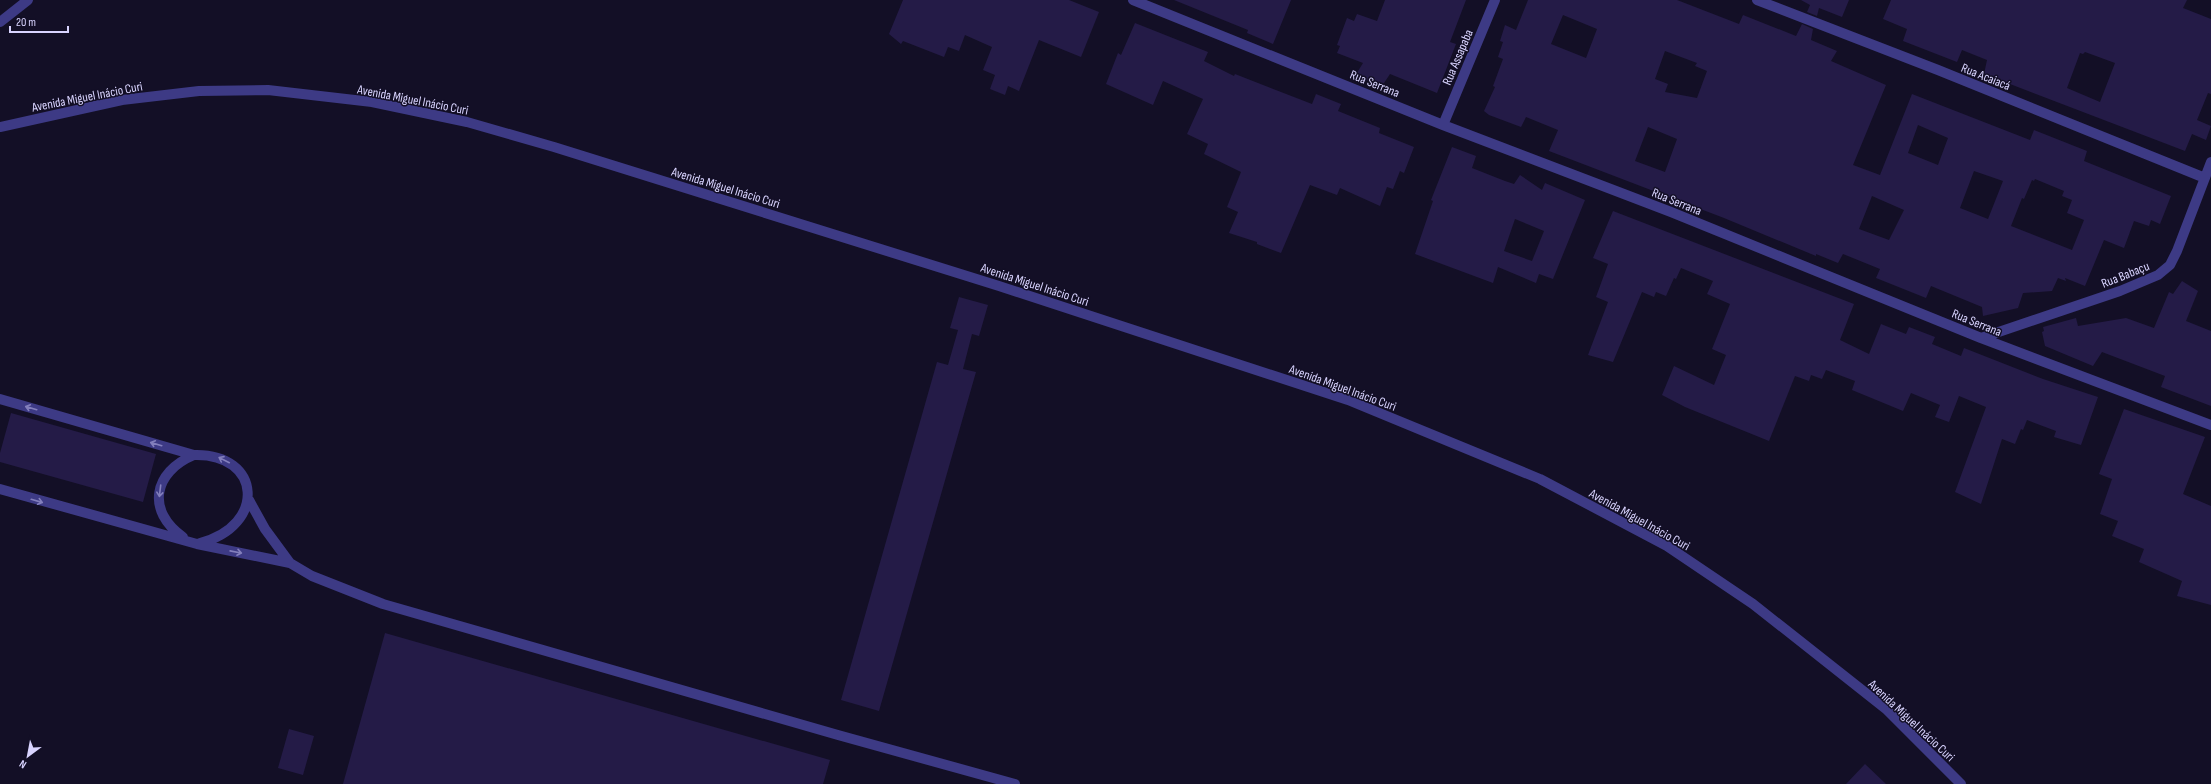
<svg xmlns="http://www.w3.org/2000/svg" width="2211" height="784" font-family="'Sofia Sans Condensed',sans-serif">
  <style>
    .building { fill: #241b47; fill-rule: evenodd }
    .lines { fill: none; stroke-linecap: round; stroke-linejoin: round }
    .minor { stroke: #3d3a85; stroke-width: 10 }
    .oneway { stroke: #837fbc }
    .labels { text-anchor: middle; stroke-width: 3; stroke-linejoin: round; paint-order: stroke }
    .street-label { font-size: 13px; fill: #d9d4ff; stroke: #130f26 }
  </style>
  <rect width="100%" height="100%" fill="#130f26"/>
  <path class="building" d="M903,0H1069L1099,12L1081,57L1039,40L1019,91L1008,86L1005,95L990,89L995,75L983,70L992,47L965,35L959,51L948,47L944,57L903,41L901,44L889,34Z
    M1174,0H1291L1273,44L1247,33L1248,30Z
    M1385,0H1466L1450,42L1456,44L1437,93L1390,74L1382,86L1355,76L1363,63L1337,53L1340,46L1337,45L1347,18L1354,21L1357,14L1377,21Z
    M1528,0H1677L1739,24L1743,15L1796,36L1802,24L1813,29L1811,40L1837,51L1831,61L1886,85L1853,165L1880,175L1912,94L2030,140L2034,130L2087,151L2084,161L2171,196L2160,224L2151,220L2149,226L2134,221L2124,248L2104,240L2085,286L2065,278L2066,281L2058,278L2052,291L2023,293L2018,308L1983,316L1982,307L1931,286L1926,298L1876,278L1880,269L1843,254L1838,263L1816,254V256L1724,218L1549,151L1558,130L1526,117L1521,127L1489,115L1484,111L1495,87L1493,86L1503,59L1498,57L1503,42L1500,41L1505,25L1516,30ZM1563,15L1597,29L1586,58L1551,44ZM1665,51L1697,63L1695,66L1707,71L1697,98L1665,92L1668,84L1655,79ZM1918,125L1948,138L1938,165L1908,153ZM1648,127L1677,139L1665,172L1635,161ZM1974,171L2003,181L1988,219L1960,208ZM2035,179L2064,191L2062,196L2072,200L2067,213L2084,220L2072,250L2011,226L2022,198L2024,199L2032,180L2034,181ZM1872,196L1904,210L1889,240L1859,229Z
    M1801,0H1849L1842,17L1819,8L1817,16L1807,12L1810,5Z
    M1891,0H2187L2183,8L2211,19V94L2208,93L2197,120L2211,126L2206,140L2192,134L2185,151L1984,74L1987,60L1962,50L1957,62L1903,41L1907,29L1883,19ZM2085,52L2115,63L2100,102L2067,88L2080,53L2083,54Z
    M1135,23L1208,52L1204,61L1234,76L1235,74L1312,104L1316,94L1341,104L1338,111L1380,128L1379,133L1414,147L1404,173L1400,171L1393,189L1387,187L1380,206L1340,188L1337,195L1310,185L1281,253L1257,244V242L1229,233L1238,212L1227,207L1241,172L1204,154L1208,144L1187,134L1203,99L1163,81L1153,105L1106,84L1118,53L1121,55Z
    M1452,147L1476,156L1472,168L1505,181L1514,184L1520,175L1542,190L1545,183L1585,200L1553,279L1539,274L1536,283L1498,267L1493,283L1415,254L1433,201L1431,200ZM1515,219L1544,231L1532,261L1504,251Z
    M1613,211L1854,304L1840,340L1869,354L1881,324L1906,334L1909,327L1935,337L1932,344L1961,356L1964,348L2043,379L2098,397L2081,445L2054,437L2056,431L2027,420L2023,430L2021,429L2015,444L2002,439L1981,504L1955,492L1986,407L1959,396L1949,422L1935,417L1940,405L1911,393L1903,411L1852,390L1855,381L1826,370L1822,379L1811,375L1809,381L1795,376L1769,441L1685,407L1662,395L1674,366L1714,385L1726,355L1712,349L1730,304L1707,294L1713,281L1681,268L1676,279L1674,278L1666,296L1656,292L1654,297L1642,292L1613,362L1588,355L1608,302L1596,297L1608,264L1593,258Z
    M2182,281L2198,291L2186,321L2211,331V406L2161,387L2165,376L2102,352L2093,366L2045,346L2042,332L2044,331L2043,327L2076,318L2078,326L2126,318L2154,328L2169,292L2173,294Z
    M959,297L988,305L979,336L972,334L963,369L976,372L879,711L841,700L937,362L948,365L958,330L950,328Z
    M2124,409L2205,437L2183,494L2211,506V605L2177,596L2182,581L2139,562L2144,549L2112,536L2118,521L2100,514L2112,479L2099,474Z
    M11,413L156,454L143,502L0,462V453Z
    M385,633L830,760L823,784H343Z
    M289,729L314,736L303,775L278,768Z
    M1865,764L1886,784H1846Z"/>
  <g class="lines">
    <path class="minor" d="M1133,0L1443,125L1671,212L1981,338L2211,425
      M1757,0L1938,70L2205,178
      M0,22L28,0
      M1443,125L1495,0
      M0,127L122,100L199,91L268,90L372,102L467,122L554,147L999,286L1348,400L1540,479L1667,546L1753,604L1886,709L1961,784
      M1981,338L2120,291L2158,275L2170,265L2177,251L2211,162
      M0,399L194,455C262,453 267,526 200,543
      M0,489L197,544L290,563L312,576L383,604L838,735L1015,784
      M249,500L265,529L290,563
      M183,537C146,511 153,472 194,455"/>
  </g>
  <defs><path id="oneway-shaft" d="M-6 0H5M1.5-3L5.5 0L1.5 3" fill="none" stroke-width="1.6" stroke-linecap="round" stroke-linejoin="round"/></defs>
  <g class="oneway">
    <use href="#oneway-shaft" transform="translate(31 408) rotate(-164)"/>
    <use href="#oneway-shaft" transform="translate(156 444) rotate(-164)"/>
    <use href="#oneway-shaft" transform="translate(224 460) rotate(-153)"/>
    <use href="#oneway-shaft" transform="translate(160 491) rotate(97)"/>
    <use href="#oneway-shaft" transform="translate(37 501) rotate(16)"/>
    <use href="#oneway-shaft" transform="translate(236 552) rotate(11)"/>
  </g>
  <g class="labels">
    <g class="street-label">
      <text transform="translate(1457 57) rotate(-67)" y="5">Rua Assapaba</text>
      <text transform="translate(1986 76) rotate(22)" y="5">Rua Acaiacá</text>
      <text transform="translate(1375 83) rotate(22)" y="5">Rua Serrana</text>
      <text transform="translate(87 96) rotate(-11)" y="5">Avenida Miguel Inácio Curi</text>
      <text transform="translate(413 99) rotate(11)" y="5">Avenida Miguel Inácio Curi</text>
      <text transform="translate(726 187) rotate(17)" y="5">Avenida Miguel Inácio Curi</text>
      <text transform="translate(1677 201) rotate(22)" y="5">Rua Serrana</text>
      <text transform="translate(2125 274) rotate(-22)" y="5">Rua Babaçu</text>
      <text transform="translate(1035 284) rotate(18)" y="5">Avenida Miguel Inácio Curi</text>
      <text transform="translate(1977 322) rotate(22)" y="5">Rua Serrana</text>
      <text transform="translate(1343 387) rotate(20)" y="5">Avenida Miguel Inácio Curi</text>
      <text transform="translate(1640 519) rotate(29)" y="5">Avenida Miguel Inácio Curi</text>
      <text transform="translate(1912 720) rotate(43)" y="5">Avenida Miguel Inácio Curi</text>
    </g>
  </g>
  <g transform="translate(28 756) rotate(212)" stroke="#130f26" stroke-width="3" paint-order="stroke">
  <path d="M0-3L7 15L0 10L-7 15Z" fill="#d9d4ff"/>
  <text y="-6" font-size="11" font-weight="bold" text-anchor="middle" fill="#d9d4ff">N</text>
  </g>
  <path d="M10 26v6h58v-6" fill="none" stroke="#d9d4ff" stroke-width="2"/>
  <text x="16" y="26" font-size="12" fill="#d9d4ff" stroke="#130f26" stroke-width="3" paint-order="stroke">20 m</text>
</svg>
